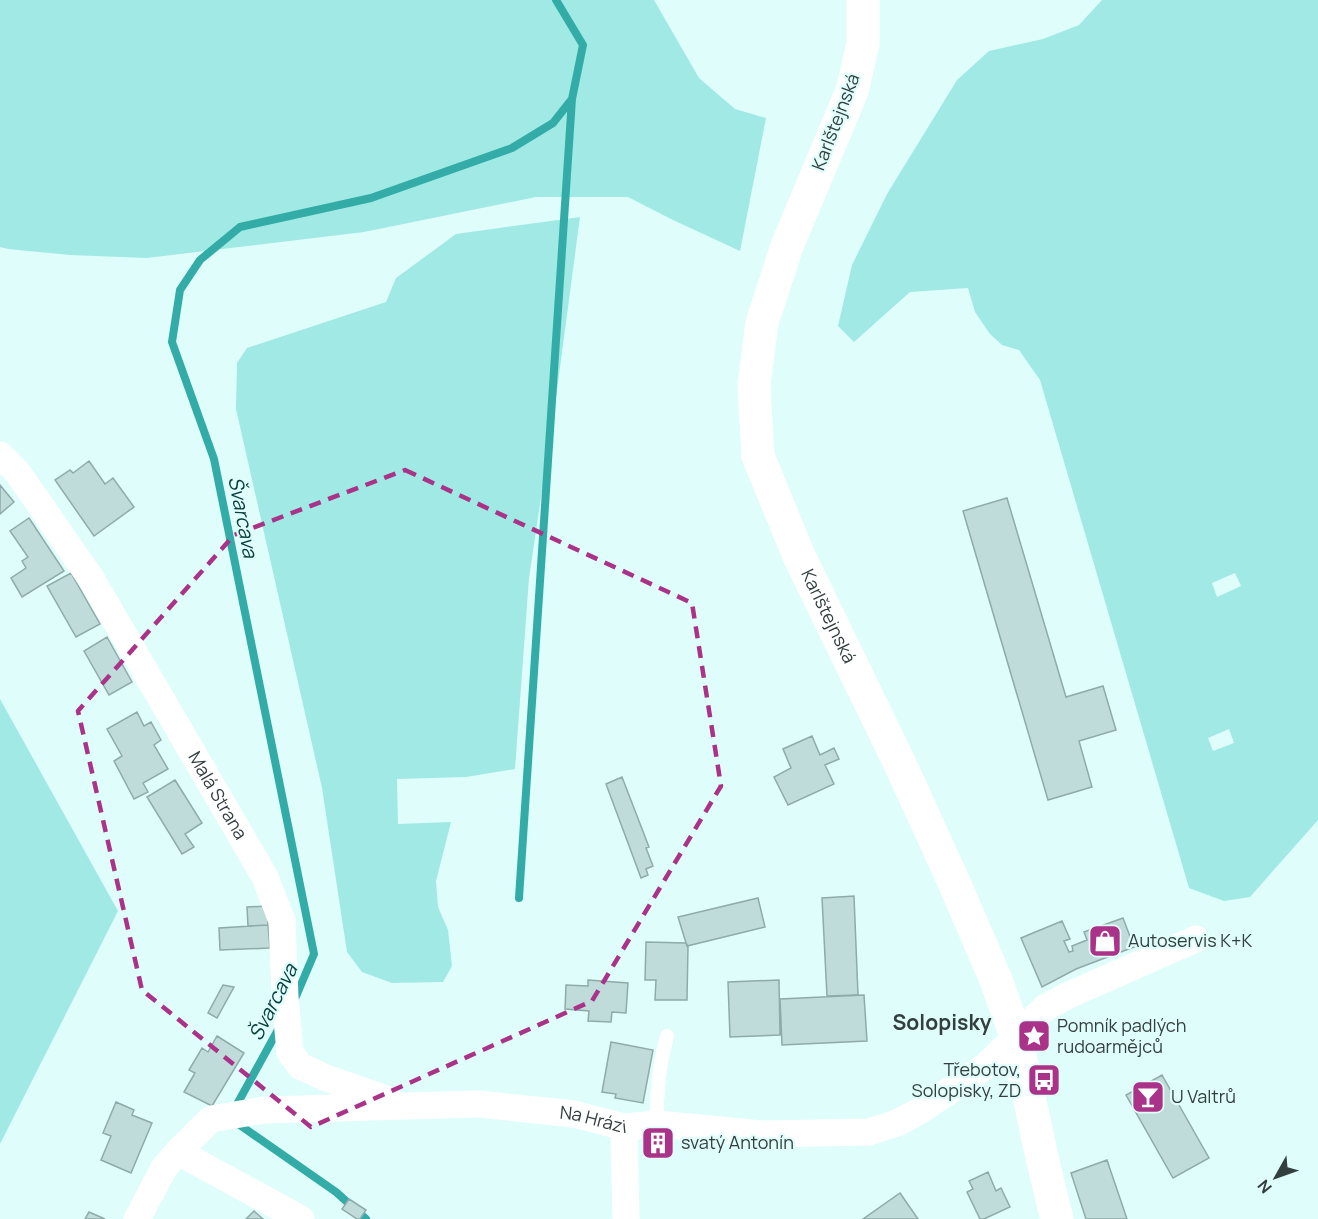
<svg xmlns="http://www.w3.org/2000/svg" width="1318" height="1219" font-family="Manrope,sans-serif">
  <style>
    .green { fill: #a1e9e5; fill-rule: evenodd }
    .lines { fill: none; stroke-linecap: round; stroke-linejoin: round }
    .stream { stroke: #33aca7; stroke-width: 8 }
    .building { fill: #bfdcda; stroke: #8faba9; stroke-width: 1.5 }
    .service { stroke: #fff; stroke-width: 14 }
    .minor { stroke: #fff; stroke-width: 27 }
    .tertiary { stroke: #fff; stroke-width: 33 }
    .marked { fill: none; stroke: #aa3288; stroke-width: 4.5; stroke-dasharray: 12 8; stroke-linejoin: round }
    .labels { text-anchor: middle; stroke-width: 4.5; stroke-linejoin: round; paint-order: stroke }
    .street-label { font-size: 18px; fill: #333e3e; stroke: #dffdfb }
    .poi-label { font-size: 18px; fill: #333e3e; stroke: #dffdfb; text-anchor: start }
    .water-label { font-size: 20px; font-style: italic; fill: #09403e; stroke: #dffdfb }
    .quarter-label { font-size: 21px; font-weight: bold; fill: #333e3e; stroke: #dffdfb }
  </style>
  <rect width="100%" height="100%" fill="#dffdfb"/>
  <path class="green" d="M0,0H654L699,78L735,109L766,118L740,251L673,220L628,197H536L364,232L147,258L70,255L8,249L0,247Z
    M1102,0H1318V820L1250,897L1224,901L1189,888L1040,380L1019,350L1002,345L990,334L975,312L968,288L910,292L854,342L838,326L852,265L887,194L957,80L989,51L1043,39L1079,25ZM1235,573L1241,586L1217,597L1212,583ZM1229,729L1234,743L1213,751L1208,738Z
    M580,217L557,390L529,578L515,769L466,777L397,779L398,824L451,822L436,881L438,907L448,930L452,966L443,982L392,983L362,972L347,952L322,788L236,409L237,363L247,348L386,302L396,278L456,234Z
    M0,699L118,911L0,1144Z"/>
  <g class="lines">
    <path class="stream" d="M519,898L572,99
      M294,1001L314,954L214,459L172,342L180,290L200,260L240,227L371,198L512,148L553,123L572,99L583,45L556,0
      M235,1108L279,1028
      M234,1121L336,1192L366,1219"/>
  </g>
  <path class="building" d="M89,461L105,484L113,478L134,507L94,536L55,480L70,470L73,473Z
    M0,485L14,502L0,514Z
    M1007,498L1066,697L1103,686L1116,730L1079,741L1092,787L1048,800L963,511Z
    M29,518L64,571L22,597L11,578L26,568L22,561L28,557L10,531Z
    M71,573L100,624L76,637L47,586Z
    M107,637L132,682L109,695L84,651Z
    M137,712L144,726L151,722L161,740L154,745L168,769L143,783L148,792L134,799L114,761L122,756L107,729Z
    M812,736L820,755L834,748L839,759L825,765L834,784L788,805L774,777L791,768L783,749Z
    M622,777L649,847L646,848L653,866L646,869L648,875L641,878L606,784Z
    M175,780L202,823L185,834L194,847L182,854L147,797Z
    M854,896L858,995L827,996L822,898Z
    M758,898L765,927L687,946L678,917Z
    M268,906V925L248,926L247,907Z
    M1123,918L1134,947L1076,969L1042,987L1021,938L1062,921L1070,939L1064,941L1069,952L1073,951L1072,946L1087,940L1084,932Z
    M268,925L270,948L220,950L219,928Z
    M646,942L686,943L688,946L687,1000H655L656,980H645Z
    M588,980L628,983L626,1013L612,1012L611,1022L588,1021L589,1011L565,1009L566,985L588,986Z
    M779,980L780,1035L730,1037L728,982Z
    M223,985L234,987L217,1018L208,1013Z
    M864,995L867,1041L782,1045L780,999Z
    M217,1036L244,1053L212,1106L184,1092L195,1073L189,1070L202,1048L208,1052Z
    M611,1042L653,1050L643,1103L615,1098L616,1094L602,1092Z
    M1162,1075L1209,1158L1173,1178L1126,1095Z
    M116,1102L134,1110L132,1115L152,1123L131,1173L101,1160L111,1136L103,1133Z
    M650,1135L665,1136V1151H650Z
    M1107,1160L1127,1219H1086L1071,1173Z
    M988,1172L996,1191L1001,1188L1010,1207L984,1219H980L967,1192L973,1189L969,1181Z
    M900,1193L918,1219H863Z
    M349,1199L366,1210L360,1219H357L342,1209Z
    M254,1211L263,1219H246Z
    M89,1212L105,1219H85Z"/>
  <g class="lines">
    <path class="service" d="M657,1124C656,1093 659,1065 667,1036"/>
    <g class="minor">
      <path id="s1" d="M0,455L18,473L92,580L265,877L282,921L285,997L290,1052L300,1066L326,1078L389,1100"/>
      <path d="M624,1127L626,1219"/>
      <path d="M178,1152L301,1219"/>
      <path id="s2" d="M137,1219L164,1168L178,1152L211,1119L264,1110L479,1104L574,1114L624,1127L657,1124L763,1134L869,1132L897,1123L918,1112L986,1066L1046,1007L1071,994L1196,939"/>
    </g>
    <path class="tertiary" id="s3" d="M863,0V44L852,91L787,246L762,323L754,385L758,456L799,556L900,764L953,880L996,980L1016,1036L1043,1162L1057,1219"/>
  </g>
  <path class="marked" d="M405,470L692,603L721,786L592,1001L311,1127L142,990L78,711L234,535Z"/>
  <defs>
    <g id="shop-square" transform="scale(1.725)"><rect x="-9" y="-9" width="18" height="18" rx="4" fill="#aa3288" stroke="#dffdfb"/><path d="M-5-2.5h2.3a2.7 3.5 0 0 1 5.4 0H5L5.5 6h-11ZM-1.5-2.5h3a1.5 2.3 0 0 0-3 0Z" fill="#fff"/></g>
    <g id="sight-square" transform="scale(1.725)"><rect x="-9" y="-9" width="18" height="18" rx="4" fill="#aa3288" stroke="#dffdfb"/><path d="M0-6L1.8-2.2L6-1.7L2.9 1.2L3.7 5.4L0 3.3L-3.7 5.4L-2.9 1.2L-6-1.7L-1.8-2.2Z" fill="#fff"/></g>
    <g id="bus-square" transform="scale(1.725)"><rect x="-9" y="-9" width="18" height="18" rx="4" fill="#aa3288" stroke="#dffdfb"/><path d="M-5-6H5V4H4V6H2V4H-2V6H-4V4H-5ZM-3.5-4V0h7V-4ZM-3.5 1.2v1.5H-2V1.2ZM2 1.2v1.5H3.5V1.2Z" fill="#fff"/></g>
    <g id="bar-square" transform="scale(1.725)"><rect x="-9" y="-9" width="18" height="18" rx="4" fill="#aa3288" stroke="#dffdfb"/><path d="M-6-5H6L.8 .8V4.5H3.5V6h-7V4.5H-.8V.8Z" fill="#fff"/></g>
    <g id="building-square" transform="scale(1.725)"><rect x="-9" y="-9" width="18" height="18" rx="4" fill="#aa3288" stroke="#dffdfb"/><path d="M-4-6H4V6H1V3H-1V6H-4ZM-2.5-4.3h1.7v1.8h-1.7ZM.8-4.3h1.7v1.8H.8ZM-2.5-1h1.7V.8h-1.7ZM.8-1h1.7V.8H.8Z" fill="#fff"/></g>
  </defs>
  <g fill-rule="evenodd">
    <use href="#shop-square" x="1105" y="941"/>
    <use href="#sight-square" x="1034" y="1036"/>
    <use href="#bus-square" x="1044" y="1080"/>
    <use href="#bar-square" x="1148" y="1097"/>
    <use href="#building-square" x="658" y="1143"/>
  </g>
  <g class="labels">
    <g class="street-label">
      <text transform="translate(836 122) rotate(-69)" y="6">Karlštejnská</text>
      <text dy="6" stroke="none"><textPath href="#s3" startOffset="650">Karlštejnská</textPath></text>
      <text dy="6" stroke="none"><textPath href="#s1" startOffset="405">Malá Strana</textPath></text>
      <text dy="6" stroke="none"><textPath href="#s2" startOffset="510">Na Hrázi</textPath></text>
    </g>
    <g class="poi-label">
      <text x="1128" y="947">Autoservis K+K</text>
      <text x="1057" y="1032">Pomník padlých<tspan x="1057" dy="21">rudoarmějců</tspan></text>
      <text x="1021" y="1076" text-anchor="end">Třebotov,<tspan x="1021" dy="21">Solopisky, ZD</tspan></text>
      <text x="1171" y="1103">U Valtrů</text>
      <text x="681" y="1149">svatý Antonín</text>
    </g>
    <g class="water-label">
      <text transform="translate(243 517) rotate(79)" y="7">Švarcava</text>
      <text transform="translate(273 1002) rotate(-63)" y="7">Švarcava</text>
    </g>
    <g class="quarter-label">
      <text x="942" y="1030">Solopisky</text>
    </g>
  </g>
  <g transform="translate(1276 1177) rotate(230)" stroke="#dffdfb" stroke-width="4.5" paint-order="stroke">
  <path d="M0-4.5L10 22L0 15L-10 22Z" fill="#333e3e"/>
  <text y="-9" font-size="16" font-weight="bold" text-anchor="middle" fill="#333e3e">N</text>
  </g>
</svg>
